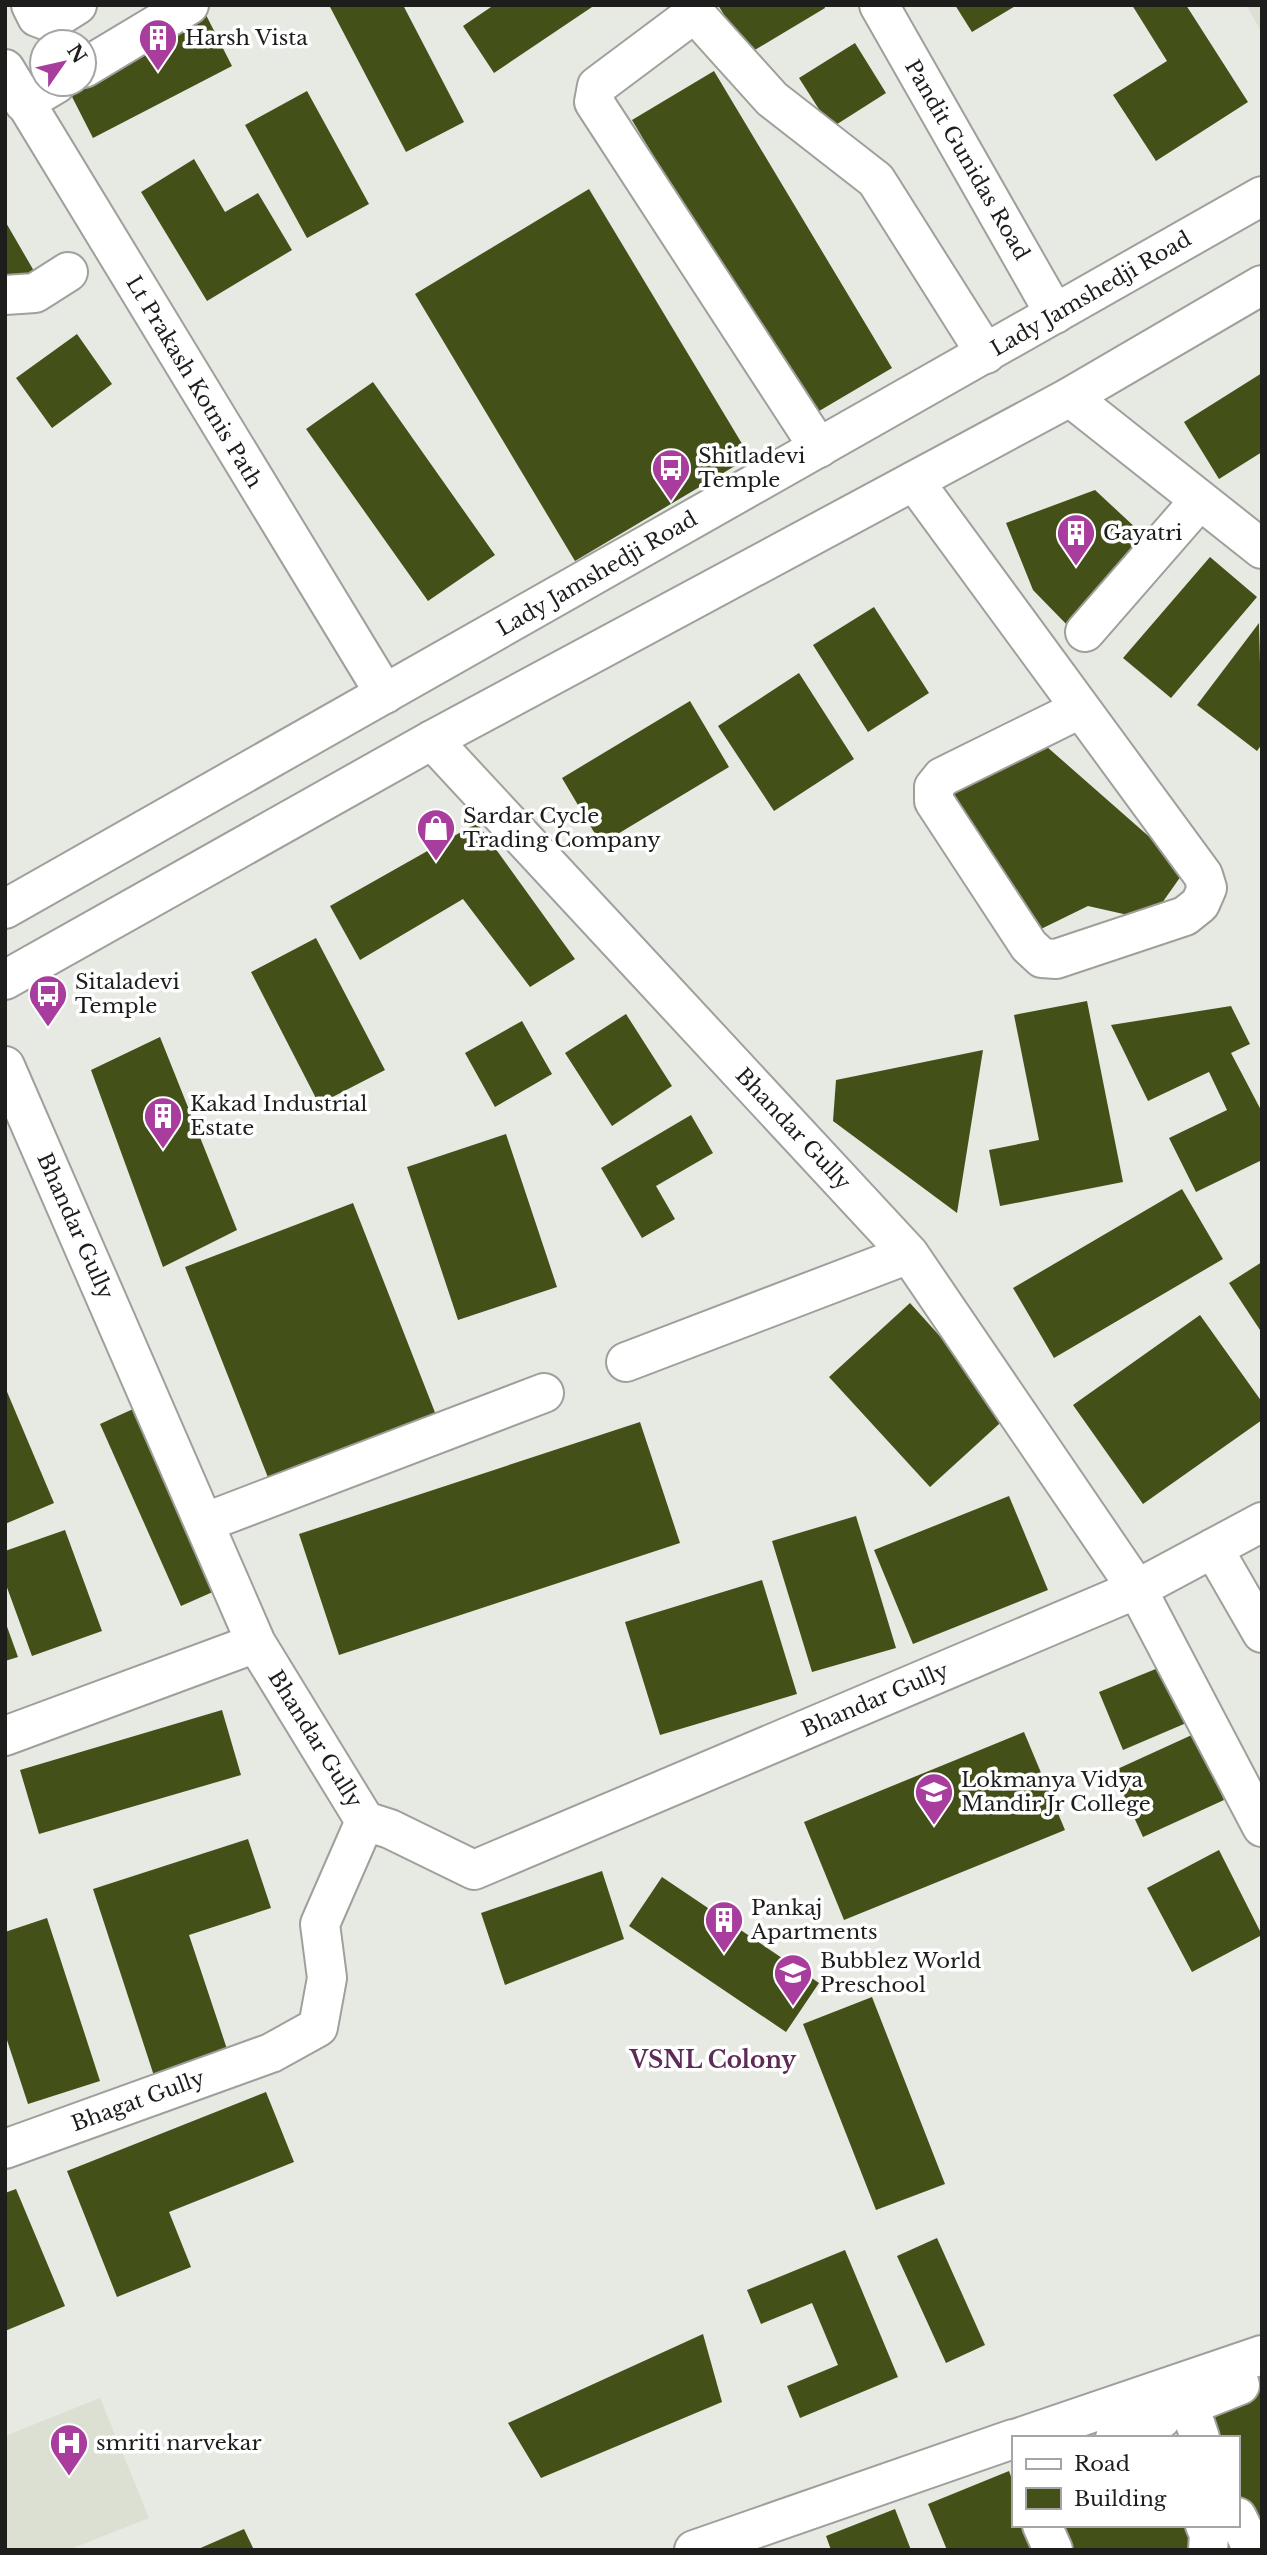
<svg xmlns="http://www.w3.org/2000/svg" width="1267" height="2555" font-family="'Libre Baskerville',serif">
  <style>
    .built { fill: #dbe0d3 }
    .building { fill: #435119 }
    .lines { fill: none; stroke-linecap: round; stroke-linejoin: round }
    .minor-casing { stroke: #9fa09c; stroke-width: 42 }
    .major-casing { stroke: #9fa09c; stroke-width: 42 }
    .minor { stroke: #fff; stroke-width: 38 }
    .major { stroke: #fff; stroke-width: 38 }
    .labels { text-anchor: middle; stroke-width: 7; stroke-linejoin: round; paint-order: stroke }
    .poi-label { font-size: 21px; fill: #1d1e1c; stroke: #fff; text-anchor: start }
    .street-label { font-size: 21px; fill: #1d1e1c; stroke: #fff }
    .neighbourhood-label { font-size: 23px; font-weight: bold; fill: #5e2a58; stroke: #fff }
  </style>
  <rect width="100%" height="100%" fill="#e7e9e3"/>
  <path class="built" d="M1246,5H1262V33Z
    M100,2398L149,2518L68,2550H5V2436Z"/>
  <path class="building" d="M329,5H403L464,122L406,152Z
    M494,5H595L494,73L463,26Z
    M718,5H824L825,8L748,54Z
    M955,5H1017L972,32Z
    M1132,5H1186L1248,102L1156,161L1113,95L1167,61Z
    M206,15L232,66L93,138L67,87Z
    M855,43L886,93L831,128L799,78Z
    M714,71L892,368L809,417L632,120Z
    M307,91L369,204L307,238L245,125Z
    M194,159L225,212L258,193L292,250L207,301L141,192Z
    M589,189L750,457L575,561L415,294Z
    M5,221L34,271L5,287Z
    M77,334L112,384L52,428L16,378Z
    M1262,373V452L1219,479L1184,422Z
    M373,382L495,555L428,601L306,429Z
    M1095,490L1152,543L1070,628L1033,590L1006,523Z
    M1210,557L1257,597L1171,698L1123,658Z
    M874,607L929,693L868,732L813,645Z
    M1259,623L1262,744L1257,751L1197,705Z
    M799,673L854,759L774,811L718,726Z
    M690,701L729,767L601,844L562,778Z
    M1038,739L1186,869L1150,920L1088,906L1041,929L946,794Z
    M477,823L575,959L530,987L463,899L360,960L330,906Z
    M316,938L385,1070L319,1104L251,972Z
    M1087,1001L1123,1182L1000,1206L989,1150L1039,1140L1014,1015Z
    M1231,1006L1250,1044L1231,1053L1262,1112V1160L1196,1192L1169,1138L1227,1110L1209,1072L1148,1101L1111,1025Z
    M626,1014L672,1086L612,1126L565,1053Z
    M522,1021L552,1074L495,1107L465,1053Z
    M160,1037L237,1230L163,1267L91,1070Z
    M983,1050L957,1213L833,1121L836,1080Z
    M691,1115L713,1153L656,1186L675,1219L642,1238L601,1168Z
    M506,1134L557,1287L458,1320L407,1167Z
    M1182,1189L1223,1259L1054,1358L1013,1288Z
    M353,1203L436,1415L269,1480L185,1267Z
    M1262,1262V1333L1229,1283Z
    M910,1303L1010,1414L930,1487L829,1377Z
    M1200,1315L1262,1402V1420L1143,1504L1073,1405Z
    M5,1387L54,1503L5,1524Z
    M142,1405L224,1587L181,1606L100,1424Z
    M640,1422L680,1543L339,1655L299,1534Z
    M1009,1496L1048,1590L913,1644L874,1550Z
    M856,1516L896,1648L812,1672L772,1541Z
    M65,1530L102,1631L32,1656L5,1582V1551Z
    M762,1580L797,1694L660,1735L625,1622Z
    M5,1621L18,1657L5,1661Z
    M1168,1664L1191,1721L1123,1750L1099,1692Z
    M222,1710L241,1775L39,1834L20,1770Z
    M1024,1732L1065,1830L844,1920L804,1822Z
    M1194,1734L1224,1800L1143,1837L1113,1771Z
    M248,1839L271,1908L189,1935L230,2058L156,2082L93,1889Z
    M1219,1850L1262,1935L1192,1972L1147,1888Z
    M602,1871L624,1939L505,1985L481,1913Z
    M662,1877L819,1983L786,2032L629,1926Z
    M47,1918L100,2081L28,2104L5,2034V1932Z
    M872,1997L945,2184L876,2210L803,2024Z
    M266,2092L294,2162L169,2212L191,2267L117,2297L67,2171Z
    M16,2189L65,2306L5,2331V2193Z
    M937,2238L985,2345L946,2363L897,2256Z
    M845,2250L898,2377L800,2418L787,2386L838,2365L812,2303L761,2324L747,2290Z
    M703,2334L722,2402L541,2478L508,2423Z
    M1262,2389V2524L1252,2528L1237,2493V2438H1214L1204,2413Z
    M1009,2471L1013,2482V2525H1031L1041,2550H947L928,2504Z
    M895,2509L911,2550H831L826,2536Z
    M1057,2525H1187L1198,2550H1068Z
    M244,2529L254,2550H196Z"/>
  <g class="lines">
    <g class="minor-casing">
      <path id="minor" d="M31,5L37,17L50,22L77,5
        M879,5L1055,314
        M84,68L189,5
        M5,69L385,694
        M24,103L56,84
        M5,295L35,293L68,272
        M1070,397L1262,549
        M819,448L594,102L597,86L688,18H699L772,99L876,180L986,354
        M914,481L1203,875L1207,888L1200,904L1185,916L1056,959L1042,958L1029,946L934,801V787L942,777L1080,709
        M1085,632L1200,500
        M5,1066L256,1643L365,1821L390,1829L474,1870L1137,1589L909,1254L432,740
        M626,1362L909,1254
        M206,1522L544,1393
        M1262,1522L1137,1589L1262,1827
        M1213,1548L1262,1633
        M5,1736L256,1643
        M5,2149L271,2053L318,2027L327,1978L320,1924L365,1821
        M1018,2438L1262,2355
        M1115,2438L1161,2419
        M1200,2438L1191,2411L1197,2402L1240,2385
        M1237,2517L1253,2550
        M1042,2525L1053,2550
        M1205,2525L1209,2534L1208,2550
        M694,2550L1013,2439"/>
    </g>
    <g class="major-casing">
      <path id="major" d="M5,909L1262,196
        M5,980L432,740L1070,397L1262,285"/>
    </g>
    <use href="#minor" class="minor"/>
    <use href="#major" class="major"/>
  </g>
  <defs>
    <g id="building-pin" transform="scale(2.0125)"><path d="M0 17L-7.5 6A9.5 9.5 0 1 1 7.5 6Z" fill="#a83d9d" stroke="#fff"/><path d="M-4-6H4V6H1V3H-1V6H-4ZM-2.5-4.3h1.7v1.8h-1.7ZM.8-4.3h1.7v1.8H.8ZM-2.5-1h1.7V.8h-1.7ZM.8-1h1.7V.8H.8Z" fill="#fff"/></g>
    <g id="bus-pin" transform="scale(2.0125)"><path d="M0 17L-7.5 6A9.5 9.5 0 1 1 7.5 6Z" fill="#a83d9d" stroke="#fff"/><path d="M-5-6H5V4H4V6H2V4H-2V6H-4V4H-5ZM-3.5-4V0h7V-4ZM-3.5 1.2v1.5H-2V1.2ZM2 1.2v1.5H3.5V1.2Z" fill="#fff"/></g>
    <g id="shop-pin" transform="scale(2.0125)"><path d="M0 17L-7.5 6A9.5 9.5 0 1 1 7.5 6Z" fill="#a83d9d" stroke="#fff"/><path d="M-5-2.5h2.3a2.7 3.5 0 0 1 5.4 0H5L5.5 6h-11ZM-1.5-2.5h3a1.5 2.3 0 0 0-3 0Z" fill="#fff"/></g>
    <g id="university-pin" transform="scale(2.0125)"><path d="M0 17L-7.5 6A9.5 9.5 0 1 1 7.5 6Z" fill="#a83d9d" stroke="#fff"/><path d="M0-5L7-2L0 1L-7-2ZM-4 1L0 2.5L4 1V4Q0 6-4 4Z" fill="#fff"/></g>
    <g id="school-pin" transform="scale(2.0125)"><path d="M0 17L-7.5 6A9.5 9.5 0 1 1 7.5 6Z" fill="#a83d9d" stroke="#fff"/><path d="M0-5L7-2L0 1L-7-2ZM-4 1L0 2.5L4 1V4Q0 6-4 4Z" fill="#fff"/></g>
    <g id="hospital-pin" transform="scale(2.0125)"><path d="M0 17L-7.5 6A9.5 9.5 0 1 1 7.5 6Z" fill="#a83d9d" stroke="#fff"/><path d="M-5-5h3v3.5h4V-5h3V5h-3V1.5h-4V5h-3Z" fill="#fff"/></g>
  </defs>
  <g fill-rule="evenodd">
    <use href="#building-pin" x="158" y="38"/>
    <use href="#bus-pin" x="671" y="468"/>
    <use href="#building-pin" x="1076" y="533"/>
    <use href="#shop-pin" x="436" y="828"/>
    <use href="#bus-pin" x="48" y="994"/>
    <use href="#building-pin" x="163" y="1116"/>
    <use href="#university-pin" x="934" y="1792"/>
    <use href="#building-pin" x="724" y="1920"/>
    <use href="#school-pin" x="793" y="1973"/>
    <use href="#hospital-pin" x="69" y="2443"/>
  </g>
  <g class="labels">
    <g class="poi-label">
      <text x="185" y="45">Harsh Vista</text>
      <text x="698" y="463">Shitladevi<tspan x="698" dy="24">Temple</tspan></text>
      <text x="1103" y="540">Gayatri</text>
      <text x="463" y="823">Sardar Cycle<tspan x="463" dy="24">Trading Company</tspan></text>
      <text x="75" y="989">Sitaladevi<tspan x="75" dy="24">Temple</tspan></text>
      <text x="190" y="1111">Kakad Industrial<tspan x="190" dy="24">Estate</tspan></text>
      <text x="961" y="1787">Lokmanya Vidya<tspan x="961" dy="24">Mandir Jr College</tspan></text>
      <text x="751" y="1915">Pankaj<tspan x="751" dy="24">Apartments</tspan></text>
      <text x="820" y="1968">Bubblez World<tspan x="820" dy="24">Preschool</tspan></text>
      <text x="96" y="2450">smriti narvekar</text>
    </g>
    <g class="street-label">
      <text transform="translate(967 160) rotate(60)" y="7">Pandit Gunidas Road</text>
      <text transform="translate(1091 294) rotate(-30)" y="7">Lady Jamshedji Road</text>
      <text transform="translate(194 382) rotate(59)" y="7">Lt Prakash Kotnis Path</text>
      <text transform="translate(597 574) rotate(-30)" y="7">Lady Jamshedji Road</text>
      <text transform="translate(793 1129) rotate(47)" y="7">Bhandar Gully</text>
      <text transform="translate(75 1226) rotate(66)" y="7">Bhandar Gully</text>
      <text transform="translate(875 1700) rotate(-23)" y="7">Bhandar Gully</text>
      <text transform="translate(315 1739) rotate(58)" y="7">Bhandar Gully</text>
      <text transform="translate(138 2101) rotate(-20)" y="7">Bhagat Gully</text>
    </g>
    <g class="neighbourhood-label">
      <text x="713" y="2068">VSNL Colony</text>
    </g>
  </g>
  <rect width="1267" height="2555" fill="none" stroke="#1d1e1c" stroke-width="14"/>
  <rect x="1012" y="2436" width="228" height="91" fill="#ffffff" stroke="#a5a5a4" stroke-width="2"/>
  <rect x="1026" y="2459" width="35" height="10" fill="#ffffff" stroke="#a5a5a4" stroke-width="2"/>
  <text x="1074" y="2471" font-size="21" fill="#1d1e1c">Road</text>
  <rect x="1026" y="2488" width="35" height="21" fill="#435119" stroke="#a5a5a4" stroke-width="2"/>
  <text x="1074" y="2506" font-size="21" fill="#1d1e1c">Building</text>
  <g transform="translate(63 63) rotate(56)"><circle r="33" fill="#ffffff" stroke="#a5a5a4" stroke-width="2"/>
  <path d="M0-5L12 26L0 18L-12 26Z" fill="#a83d9d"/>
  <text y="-10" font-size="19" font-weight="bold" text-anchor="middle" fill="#1d1e1c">N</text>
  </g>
</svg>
